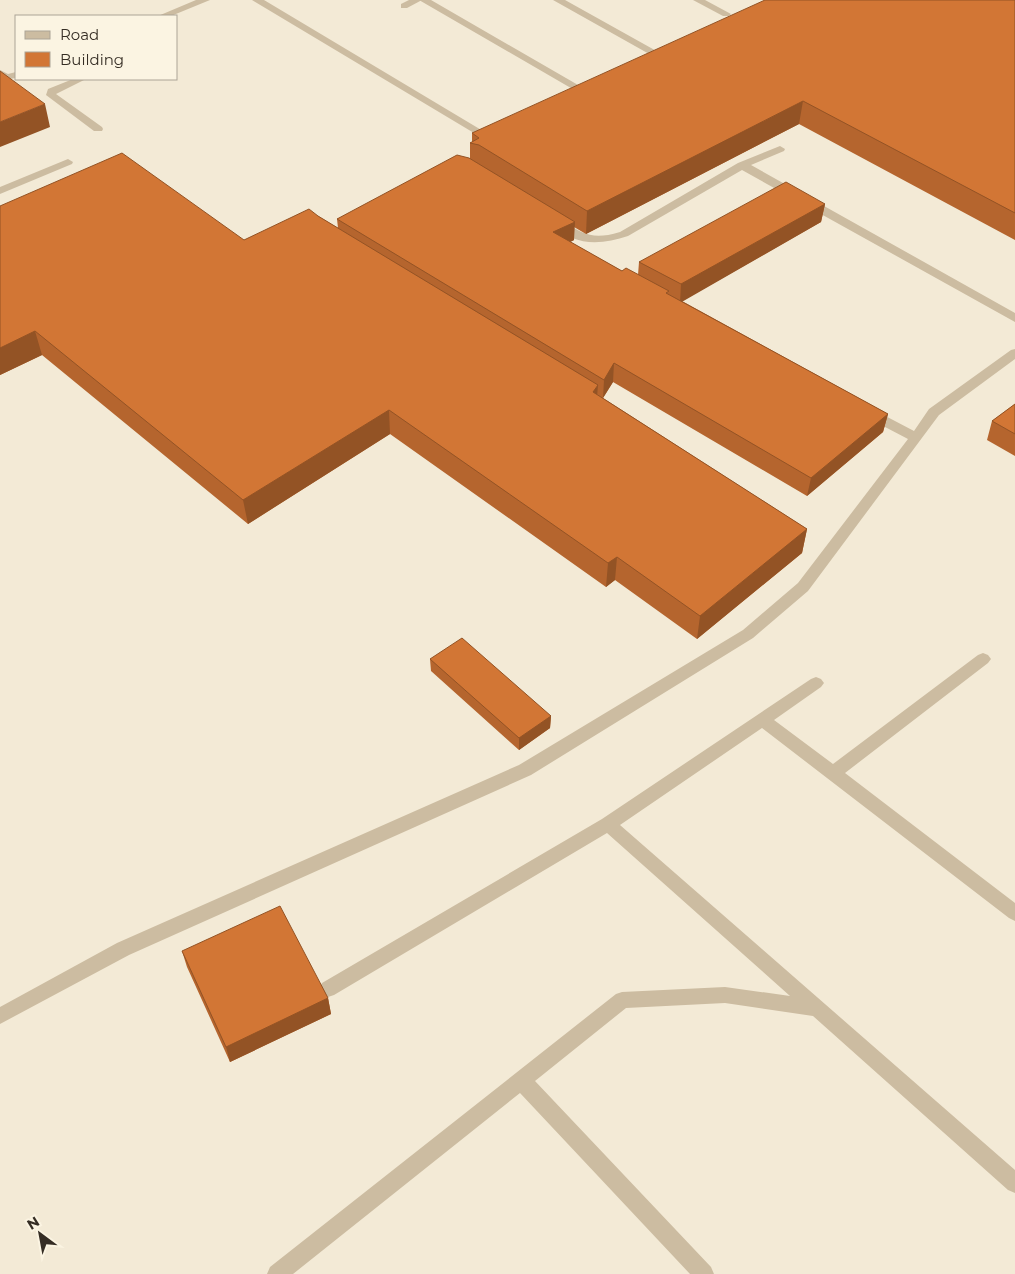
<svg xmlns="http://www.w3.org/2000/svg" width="1015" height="1274" font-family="Montserrat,sans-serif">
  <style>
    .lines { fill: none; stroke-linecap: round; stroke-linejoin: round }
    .lane { fill: #ccbca1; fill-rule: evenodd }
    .street { fill: #ccbca1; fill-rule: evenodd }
    .wall { fill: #b5652e }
    .shaded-wall { fill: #935325 }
    .building { fill: #d27635; stroke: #935325 }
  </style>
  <rect width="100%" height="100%" fill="#f3ead6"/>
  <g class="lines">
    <path class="lane" d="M252,0H264L488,134L487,136H479Z
      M419,0H431L585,89L580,92L576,91Z
      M553,0H565L660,53L655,56L651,55Z
      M693,0H705L731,14L729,16H723Z
      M780,146L785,149L784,151L751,165L1015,313V322L742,170L628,236C601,245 573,247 552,223L558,220L562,221C585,235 593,240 620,232L738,163Z
      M68,159L73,162L72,164L0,194V187Z
      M1015,349V359L939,415L808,591L753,638L531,775L129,955L0,1024V1007L117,943L519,765L743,630L798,583L908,439L864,416L862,413L864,410H874L914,431L929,409L1011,350Z
      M983,653L988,655L991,659L988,663L845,773L1015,903V921L1009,918L762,728L620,825L1015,1170V1193L1008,1190L813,1016L725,1003L626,1008L535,1081L711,1267L714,1274H690L520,1093L293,1274H267L270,1267L616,994L622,992L725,987L790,996L607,833L334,995L328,997L322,995L319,989L322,983L602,819L811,679L816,677L821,679L824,683L821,687L774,720L833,764L978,655Z"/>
    <path class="street" d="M196,0H210L171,16H158Z
      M409,0H422L407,8H401V4Z
      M0,70L8,74L16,72V78L3,80L0,78Z
      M73,79H86L56,94L102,127L103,129L102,131H94L46,95L48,89Z"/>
  </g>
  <path class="wall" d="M1015,0V240L799,124L586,234L574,227V240L570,242L622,271L638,275L639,262L825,204L821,222L682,301L888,414L883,432L807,496L613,382L603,398L807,529L802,553L697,639L615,580L606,587L390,434L248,524L42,355L0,375V206L244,240L318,216L338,228L337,219L470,158V143L472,142V133Z
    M1015,404V456L987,440L992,421Z
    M430,659L551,716L550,728L519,750L431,671Z
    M182,951L328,998L331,1014L230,1062L187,967Z"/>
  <path class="shaded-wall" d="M803,101L799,124L586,234L587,211Z
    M45,104L50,127L0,147V122Z
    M825,204L821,222L680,303L681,284Z
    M575,222L574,240L553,251V232Z
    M35,331L42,355L0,375V348Z
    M614,363L613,382L603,398L604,380Z
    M598,385L596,409L593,392Z
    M389,410L390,434L248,524L243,500Z
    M888,414L883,432L807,496L811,478Z
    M807,529L802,553L697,639L700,616Z
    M617,557L615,580L606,587L608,563Z
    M551,716L550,728L519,750V738Z
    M328,998L331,1014L230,1062L226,1047Z"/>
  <path class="building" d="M765,0H1015V213L803,101L587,211L479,145L470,143L479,138L472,133Z
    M0,71L45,104L0,122Z
    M122,153L244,240L309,209L318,216L598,385L593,392L807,529L700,616L617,557L608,563L389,410L243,500L35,331L0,348V206Z
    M457,155L469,158L575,222L553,232L622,271L626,268L669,291L666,293L888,414L811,478L614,363L604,380L337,219Z
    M786,182L825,204L681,284L639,262Z
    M1015,404V434L992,421Z
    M462,638L551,716L519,738L430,659Z
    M280,906L328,998L226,1047L182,951Z"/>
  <rect x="15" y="15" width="162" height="65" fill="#fbf4e2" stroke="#aca496"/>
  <rect x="25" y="31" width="25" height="8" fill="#ccbca1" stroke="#aca496"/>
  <text x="60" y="40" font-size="15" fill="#352d24">Road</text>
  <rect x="25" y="52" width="25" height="15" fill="#d27635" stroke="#aca496"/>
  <text x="60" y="65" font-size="15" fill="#352d24">Building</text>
  <g transform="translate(40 1234) rotate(328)" stroke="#fbf4e2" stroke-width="4" paint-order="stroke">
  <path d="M0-4L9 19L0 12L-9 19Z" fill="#352d24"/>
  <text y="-8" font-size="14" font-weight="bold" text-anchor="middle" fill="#352d24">N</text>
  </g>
</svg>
